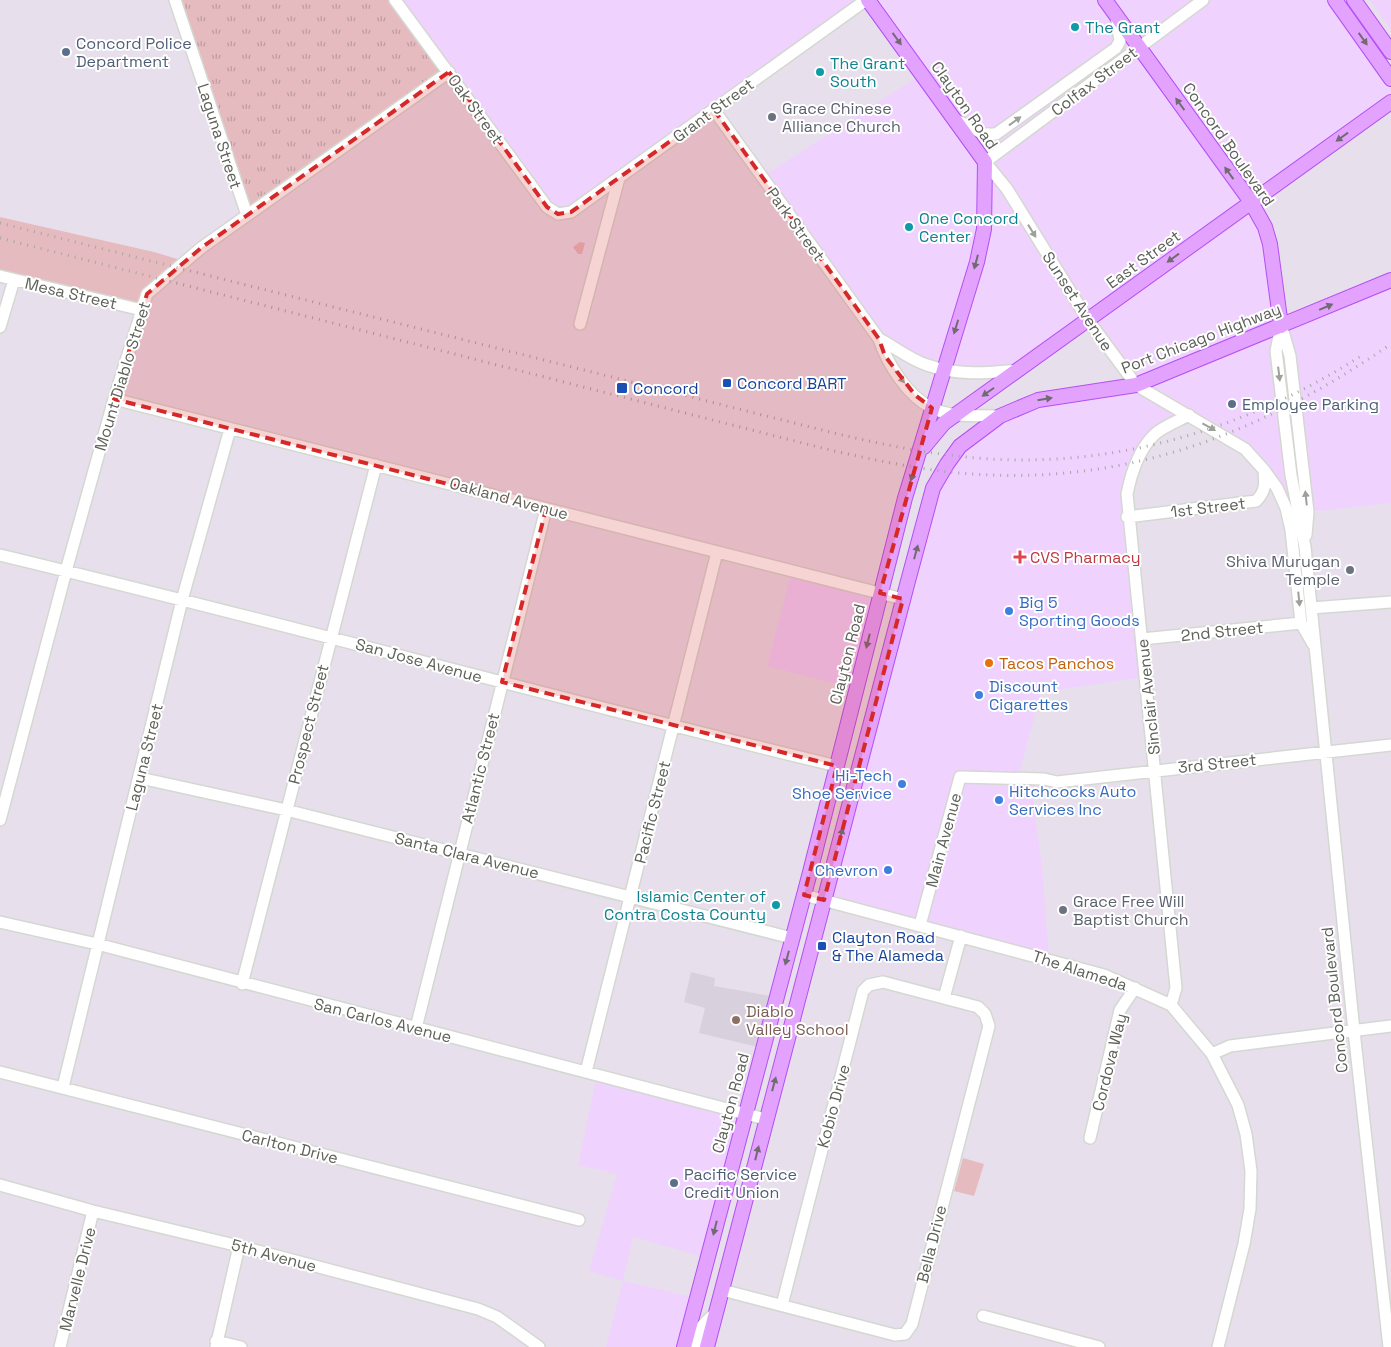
<svg xmlns="http://www.w3.org/2000/svg" width="1391" height="1347" font-family="'Space Grotesk',sans-serif">
  <style>
    .commercial { fill: #efd2fe }
    .education { fill: #d9d0de }
    .grass { fill: url(#grass-tufts) }
    .park { fill: #e5bbc0 }
    .lines { fill: none; stroke-linecap: round; stroke-linejoin: round }
    .minor-casing { stroke: #d4d8d1; stroke-width: 14 }
    .major-casing { stroke: #b250f4; stroke-width: 16 }
    .minor { stroke: #fff; stroke-width: 11 }
    .major { stroke: #e4a2ff; stroke-width: 14 }
    .rail { stroke: #a6a7a4; stroke-width: 3; stroke-dasharray: 1 6; stroke-linecap: butt }
    .oneway { fill: #716b71 }
    .oneway2 { fill: #9ea09b }
    .marked { fill: #d62828; fill-opacity: 0.2; stroke: #d62828; stroke-width: 4; stroke-dasharray: 10 6; stroke-linejoin: round }
    .culture-dot { fill: #0f9aa8; stroke: #fff; stroke-width: 2 }
    .service-dot { fill: #5c6f8a; stroke: #fff; stroke-width: 2 }
    .worship-dot { fill: #6b7280; stroke: #fff; stroke-width: 2 }
    .transit-dot { fill: #1a4fb4; stroke: #fff; stroke-width: 2 }
    .health-dot { fill: #e0444e; stroke: #fff; stroke-width: 2 }
    .shop-dot { fill: #3f7fe0; stroke: #fff; stroke-width: 2 }
    .food-dot { fill: #e8710a; stroke: #fff; stroke-width: 2 }
    .education-dot { fill: #8d6e63; stroke: #fff; stroke-width: 2 }
    .labels { text-anchor: middle; stroke-width: 4; stroke-linejoin: round; paint-order: stroke }
    .culture-label { font-size: 16px; fill: #0d838f; stroke: #fff; text-anchor: start }
    .service-label { font-size: 16px; fill: #4e5e75; stroke: #fff; text-anchor: start }
    .street-label { font-size: 16px; fill: #5d6158; stroke: #fff }
    .worship-label { font-size: 16px; fill: #5b616d; stroke: #fff; text-anchor: start }
    .transit-label { font-size: 16px; fill: #164399; stroke: #fff; text-anchor: start }
    .health-label { font-size: 16px; fill: #be3a42; stroke: #fff; text-anchor: start }
    .shop-label { font-size: 16px; fill: #366cbe; stroke: #fff; text-anchor: start }
    .food-label { font-size: 16px; fill: #c56008; stroke: #fff; text-anchor: start }
    .education-label { font-size: 16px; fill: #785e54; stroke: #fff; text-anchor: start }
  </style>
  <defs>
    <pattern id="grass-tufts" width="24" height="20" patternUnits="userSpaceOnUse" patternTransform="scale(1.25)"><rect width="24" height="20" fill="#e5bbc0"/><path d="M3 7l-1-3M5 7V3M7 7l1-3M15 17l-1-3M17 17v-4M19 17l1-3" fill="none" stroke="#bd9b9f"/></pattern>
  </defs>
  <rect width="100%" height="100%" fill="#e8dfec"/>
  <path class="commercial" d="M395,0H866L558,214Z
    M868,0H1335L1391,79V102L1251,202L1265,227L1281,326L1391,280V503L1308,512L1286,508L1253,458L1189,415L1155,434L1131,476L1145,677L1041,692L1018,779L1030,780L1042,865L1049,959L824,900L899,613L947,464L1017,408L1136,385L1087,321L1019,370L943,369L879,339L762,177L922,74Z
    M1370,0H1391V30Z
    M792,571L880,593L856,689L767,666Z
    M597,1075L745,1113L707,1258L633,1237L623,1281L697,1298L684,1347H606L623,1281L589,1271L617,1174L578,1165Z"/>
  <path class="education" d="M691,972L715,978L714,986L776,997L762,1048L699,1033L705,1008L684,1002Z"/>
  <path class="grass" d="M175,0H395L449,72L247,215Z
    M580,242L585,243L582,254H578L573,247Z"/>
  <path class="park" d="M0,217L154,252L184,261L147,294L142,310L0,276Z
    M963,1158L984,1164L974,1196L954,1191Z"/>
  <g class="lines">
    <g class="minor-casing">
      <path id="minor" d="M175,0L247,215
        M395,0L547,207L558,214L571,212L866,0
        M1203,0L985,162L1007,189L1088,320L1136,385L1245,449L1264,470L1277,488L1286,508L1291,530L1301,623L1313,644
        M714,110L879,339C887,363 907,396 932,408C952,418 978,415 1000,416
        M956,120L984,134H996L1116,48L1120,41L1116,16
        M0,276L142,310
        M580,324L619,178
        M1281,326L1276,351L1291,475L1305,547L1354,1031L1389,1347
        M0,327L14,280
        M1282,328L1290,356L1308,512L1306,535
        M879,339C895,347 909,359 927,365C958,376 987,373 1019,370
        M114,399L903,599
        M1127,517L1256,501C1266,491 1265,484 1264,470
        M0,555C280,622 557,699 837,766
        M1311,608L1391,602
        M1142,639L1301,623
        M140,778L286,810L792,938
        M0,820L66,571L114,399L147,294L201,248L449,72
        M804,895L1104,975L1171,1005L1212,1054L1238,1105L1246,1134L1251,1171L1250,1209L1244,1244L1218,1347
        M0,922L97,944L765,1119
        M920,925L960,777L1044,779L1057,782L1391,745
        M242,984L376,465
        M944,998L961,936
        M1171,1005L1176,988L1127,494C1131,474 1139,449 1155,434C1164,426 1178,421 1189,415
        M416,1028L546,509
        M1212,1054L1230,1046L1391,1026
        M0,1072L579,1220
        M586,1072L717,552
        M63,1087L182,600L230,429
        M1090,1138L1120,1010L1135,988
        M0,1185L93,1211L239,1246L478,1309L497,1317L539,1347
        M722,1290L895,1335L905,1334L912,1324L989,1026L985,1014L978,1007L883,982L869,985L863,991L782,1305
        M983,1316L1099,1347
        M216,1341L241,1347
        M60,1347L93,1211
        M216,1347L239,1246
        M695,1347L701,1327L716,1312"/>
    </g>
    <g class="major-casing">
      <path id="major" d="M1105,0L1251,202L1265,227L1270,244L1281,326
        M1335,0L1391,79
        M1354,0L1391,52
        M924,447L944,423L1391,102
        M684,1347L809,876L905,498L977,262L984,229L985,162L868,0
        M707,1347L908,581L933,488L947,464L960,446L1000,416L1038,400L1136,385L1391,280"/>
    </g>
    <use href="#minor" class="minor"/>
    <use href="#major" class="major"/>
    <path class="rail" d="M0,223L838,434C898,448 959,460 1022,460C1144,460 1262,420 1364,354
      M0,238L834,451C880,461 926,471 972,474C1130,485 1263,432 1391,344"/>
  </g>
  <defs><path id="oneway-solid" d="M-6-.8H1V-3.2L6.5 0L1 3.2V.8H-6Z" transform="scale(1.25)"/></defs>
  <g class="oneway">
    <use href="#oneway-solid" transform="translate(897 39) rotate(54)"/>
    <use href="#oneway-solid" transform="translate(1363 39) rotate(55)"/>
    <use href="#oneway-solid" transform="translate(1180 104) rotate(-126)"/>
    <use href="#oneway-solid" transform="translate(1342 137) rotate(144)"/>
    <use href="#oneway-solid" transform="translate(1229 173) rotate(-126)"/>
    <use href="#oneway-solid" transform="translate(1173 258) rotate(144)"/>
    <use href="#oneway-solid" transform="translate(976 262) rotate(105)"/>
    <use href="#oneway-solid" transform="translate(1326 307) rotate(-23)"/>
    <use href="#oneway-solid" transform="translate(956 327) rotate(107)"/>
    <use href="#oneway-solid" transform="translate(988 392) rotate(145)"/>
    <use href="#oneway-solid" transform="translate(1045 399) rotate(-9)"/>
    <use href="#oneway-solid" transform="translate(913 474) rotate(109)"/>
    <use href="#oneway-solid" transform="translate(916 552) rotate(-75)"/>
    <use href="#oneway-solid" transform="translate(868 641) rotate(104)"/>
    <use href="#oneway-solid" transform="translate(841 835) rotate(-75)"/>
    <use href="#oneway-solid" transform="translate(787 958) rotate(105)"/>
    <use href="#oneway-solid" transform="translate(774 1084) rotate(-75)"/>
    <use href="#oneway-solid" transform="translate(757 1153) rotate(-76)"/>
    <use href="#oneway-solid" transform="translate(715 1228) rotate(104)"/>
  </g>
  <g class="oneway2">
    <use href="#oneway-solid" transform="translate(1015 121) rotate(-36)"/>
    <use href="#oneway-solid" transform="translate(1032 231) rotate(58)"/>
    <use href="#oneway-solid" transform="translate(1279 374) rotate(83)"/>
    <use href="#oneway-solid" transform="translate(900 377) rotate(52)"/>
    <use href="#oneway-solid" transform="translate(1209 427) rotate(29)"/>
    <use href="#oneway-solid" transform="translate(1306 498) rotate(-96)"/>
    <use href="#oneway-solid" transform="translate(1299 599) rotate(84)"/>
  </g>
  <path class="marked" d="M449,72L547,207L558,214L571,212L714,110L879,339L885,356L915,395L932,408L880,593L903,599L824,900L804,895L837,766L502,682L546,509L114,399L147,294L201,248Z"/>
  <g class="culture-dot">
    <circle cx="1075" cy="27" r="5"/>
    <circle cx="820" cy="72" r="5"/>
    <circle cx="909" cy="227" r="5"/>
    <circle cx="776" cy="905" r="5"/>
  </g>
  <g class="service-dot">
    <circle cx="66" cy="52" r="5"/>
    <circle cx="1232" cy="404" r="5"/>
    <circle cx="674" cy="1183" r="5"/>
  </g>
  <g class="worship-dot">
    <circle cx="772" cy="117" r="5"/>
    <circle cx="1350" cy="570" r="5"/>
    <circle cx="1063" cy="910" r="5"/>
  </g>
  <g class="transit-dot">
    <rect x="722" y="378" width="10" height="10" rx="2.5"/>
    <rect x="616" y="382" width="12" height="12" rx="2.5"/>
    <rect x="817" y="941" width="10" height="10" rx="2.5"/>
  </g>
  <path class="health-dot" d="M1017.5 549.5h5v5h5v5h-5v5h-5v-5h-5v-5h5z"/>
  <g class="shop-dot">
    <circle cx="1009" cy="611" r="5"/>
    <circle cx="979" cy="695" r="5"/>
    <circle cx="902" cy="784" r="5"/>
    <circle cx="999" cy="800" r="5"/>
    <circle cx="888" cy="870" r="5"/>
  </g>
  <circle class="food-dot" cx="989" cy="663" r="5"/>
  <circle class="education-dot" cx="736" cy="1020" r="5"/>
  <g class="labels">
    <g class="culture-label">
      <text x="1085" y="33">The Grant</text>
      <text x="830" y="69">The Grant<tspan x="830" dy="18">South</tspan></text>
      <text x="919" y="224">One Concord<tspan x="919" dy="18">Center</tspan></text>
      <text x="766" y="902" text-anchor="end">Islamic Center of<tspan x="766" dy="18">Contra Costa County</tspan></text>
    </g>
    <g class="service-label">
      <text x="76" y="49">Concord Police<tspan x="76" dy="18">Department</tspan></text>
      <text x="1242" y="410">Employee Parking</text>
      <text x="684" y="1180">Pacific Service<tspan x="684" dy="18">Credit Union</tspan></text>
    </g>
    <g class="street-label">
      <text transform="translate(1094 81) rotate(-37)" y="6">Colfax Street</text>
      <text transform="translate(965 105) rotate(55)" y="6">Clayton Road</text>
      <text transform="translate(476 109) rotate(54)" y="6">Oak Street</text>
      <text transform="translate(713 110) rotate(-36)" y="6">Grant Street</text>
      <text transform="translate(220 136) rotate(72)" y="6">Laguna Street</text>
      <text transform="translate(1229 144) rotate(55)" y="6">Concord Boulevard</text>
      <text transform="translate(796 224) rotate(54)" y="6">Park Street</text>
      <text transform="translate(1143 259) rotate(-36)" y="6">East Street</text>
      <text transform="translate(71 293) rotate(13)" y="6">Mesa Street</text>
      <text transform="translate(1078 301) rotate(57)" y="6">Sunset Avenue</text>
      <text transform="translate(1201 338) rotate(-21)" y="6">Port Chicago Highway</text>
      <text transform="translate(122 376) rotate(-73)" y="6">Mount Diablo Street</text>
      <text transform="translate(509 498) rotate(15)" y="6">Oakland Avenue</text>
      <text transform="translate(1208 507) rotate(-7)" y="6">1st Street</text>
      <text transform="translate(1222 631) rotate(-6)" y="6">2nd Street</text>
      <text transform="translate(847 654) rotate(-76)" y="6">Clayton Road</text>
      <text transform="translate(419 660) rotate(15)" y="6">San Jose Avenue</text>
      <text transform="translate(1148 697) rotate(-96)" y="6">Sinclair Avenue</text>
      <text transform="translate(308 724) rotate(-76)" y="6">Prospect Street</text>
      <text transform="translate(144 757) rotate(-76)" y="6">Laguna Street</text>
      <text transform="translate(1217 763) rotate(-6)" y="6">3rd Street</text>
      <text transform="translate(480 768) rotate(-76)" y="6">Atlantic Street</text>
      <text transform="translate(652 812) rotate(-76)" y="6">Pacific Street</text>
      <text transform="translate(943 840) rotate(-75)" y="6">Main Avenue</text>
      <text transform="translate(467 855) rotate(14)" y="6">Santa Clara Avenue</text>
      <text transform="translate(1080 970) rotate(18)" y="6">The Alameda</text>
      <text transform="translate(1334 1000) rotate(-96)" y="6">Concord Boulevard</text>
      <text transform="translate(383 1020) rotate(14)" y="6">San Carlos Avenue</text>
      <text transform="translate(1109 1062) rotate(-76)" y="6">Cordova Way</text>
      <text transform="translate(730 1103) rotate(-75)" y="6">Clayton Road</text>
      <text transform="translate(833 1106) rotate(-75)" y="6">Kobio Drive</text>
      <text transform="translate(290 1146) rotate(14)" y="6">Carlton Drive</text>
      <text transform="translate(931 1244) rotate(-76)" y="6">Bella Drive</text>
      <text transform="translate(274 1255) rotate(15)" y="6">5th Avenue</text>
      <text transform="translate(77 1279) rotate(-76)" y="6">Marvelle Drive</text>
    </g>
    <g class="worship-label">
      <text x="782" y="114">Grace Chinese<tspan x="782" dy="18">Alliance Church</tspan></text>
      <text x="1340" y="567" text-anchor="end">Shiva Murugan<tspan x="1340" dy="18">Temple</tspan></text>
      <text x="1073" y="907">Grace Free Will<tspan x="1073" dy="18">Baptist Church</tspan></text>
    </g>
    <g class="transit-label">
      <text x="737" y="389">Concord BART</text>
      <text x="633" y="394">Concord</text>
      <text x="832" y="943">Clayton Road<tspan x="832" dy="18">&amp; The Alameda</tspan></text>
    </g>
    <g class="health-label">
      <text x="1030" y="563">CVS Pharmacy</text>
    </g>
    <g class="shop-label">
      <text x="1019" y="608">Big 5<tspan x="1019" dy="18">Sporting Goods</tspan></text>
      <text x="989" y="692">Discount<tspan x="989" dy="18">Cigarettes</tspan></text>
      <text x="892" y="781" text-anchor="end">Hi-Tech<tspan x="892" dy="18">Shoe Service</tspan></text>
      <text x="1009" y="797">Hitchcocks Auto<tspan x="1009" dy="18">Services Inc</tspan></text>
      <text x="878" y="876" text-anchor="end">Chevron</text>
    </g>
    <g class="food-label">
      <text x="999" y="669">Tacos Panchos</text>
    </g>
    <g class="education-label">
      <text x="746" y="1017">Diablo<tspan x="746" dy="18">Valley School</tspan></text>
    </g>
  </g>
</svg>
